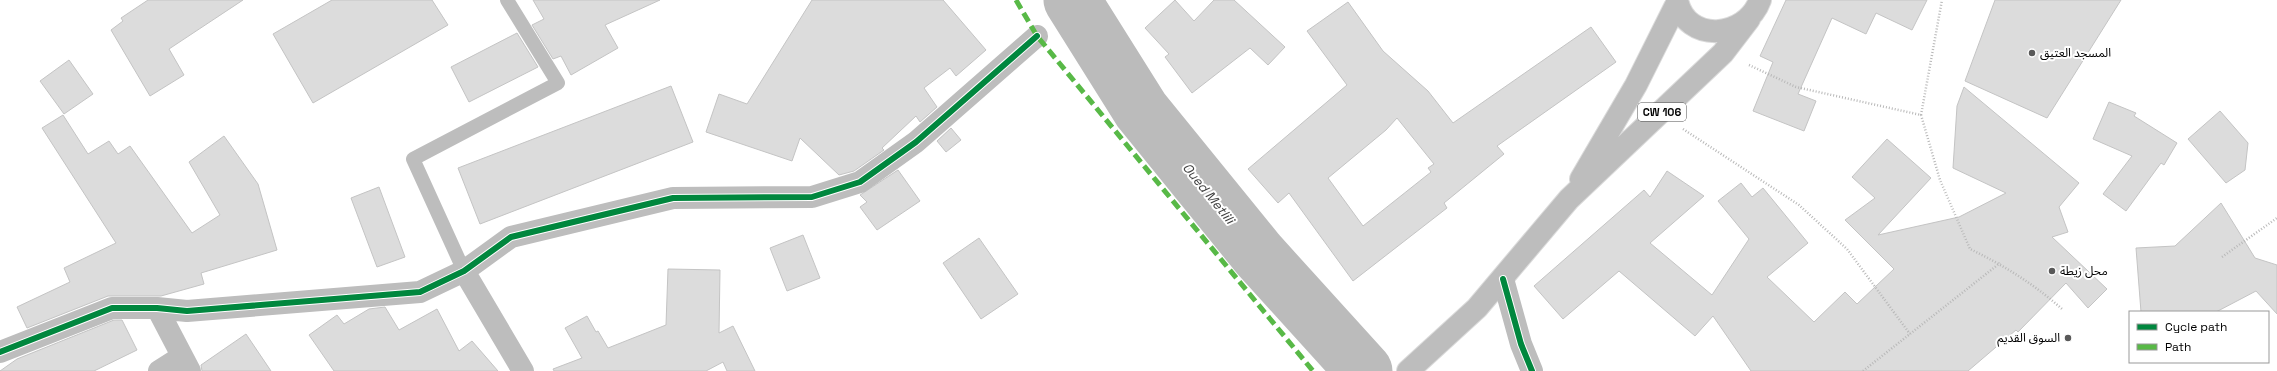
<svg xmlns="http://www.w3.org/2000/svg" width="2277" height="371" font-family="'Space Grotesk','Noto Sans Arabic',sans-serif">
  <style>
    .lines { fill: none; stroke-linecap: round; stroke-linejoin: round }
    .river { stroke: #bbb; stroke-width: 57 }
    .building { fill: #dcdcdc; stroke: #c4c4c4; fill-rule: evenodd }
    .primary-casing { stroke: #dbdbdb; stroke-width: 24 }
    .path { stroke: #b8b8b8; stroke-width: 2.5; stroke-dasharray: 1 2; stroke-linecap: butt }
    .service { stroke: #bdbdbd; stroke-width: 14 }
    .minor { stroke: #bdbdbd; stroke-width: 22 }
    .tertiary { stroke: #bdbdbd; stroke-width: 22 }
    .primary { stroke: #bdbdbd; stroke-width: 22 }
    .quiet { stroke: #58b947; stroke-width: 5; stroke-dasharray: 10 5; stroke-linecap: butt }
    .cycleway-casing { stroke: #fff; stroke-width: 8 }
    .cycleway { stroke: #00873e; stroke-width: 6 }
    .poi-dot { fill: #595959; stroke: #fff; stroke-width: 1.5 }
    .labels { text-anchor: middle; stroke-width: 4; stroke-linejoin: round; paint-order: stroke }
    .shield { fill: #fff; stroke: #4c4c4c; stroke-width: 1 }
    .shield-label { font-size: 11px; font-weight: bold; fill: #000 }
    .poi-label { font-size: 12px; fill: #000; stroke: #fff; text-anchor: start }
    .water-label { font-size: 13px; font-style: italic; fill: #3f3f3f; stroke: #fff }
  </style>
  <rect width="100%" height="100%" fill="#fff"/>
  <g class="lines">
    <path class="river" d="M1072,0L1141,110L1258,254L1364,371"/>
  </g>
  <path class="building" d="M148,0H243L169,49L184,75L150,96L111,30L123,21L121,18Z
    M332,0H432L448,25L313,103L273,34Z
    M533,0H660L605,25L618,48L571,75L561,56L553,59L532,25L544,19Z
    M812,0H943L986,50L956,76L950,68L924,88L937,107L920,122L916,116L882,148L884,150L854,171L839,175L800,138L792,161L706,132L719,94L747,104Z
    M1175,0L1194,21L1214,0H1234L1285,47L1268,65L1250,48L1192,93L1165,57L1169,54L1145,28Z
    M1786,0H1927L1912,30L1876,13L1866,34L1832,18L1798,94L1816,101L1804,131L1753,111L1773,62L1760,56Z
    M1995,0H2121L2047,118L1965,81Z
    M1348,2L1383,51L1428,91L1453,123L1591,27L1616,62L1497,146L1504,154L1444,203L1447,208L1353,281L1289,193L1278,203L1248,169L1347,85L1307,31ZM1397,118L1434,164L1428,168L1431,172L1363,226L1328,178L1386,130Z
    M517,33L538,67L469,102L451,67Z
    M69,60L93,94L64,114L40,81Z
    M671,86L693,142L480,224L458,168Z
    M1964,87L2079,183L2059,207L2068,232L2052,237L2107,289L2088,308L2066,283L2018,332L2016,330L1968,371H1751L1713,316L1695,336L1619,271L1563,319L1534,286L1644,190L1650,197L1667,171L1704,196L1650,243L1712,295L1749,239L1718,201L1741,183L1752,197L1763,188L1808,243L1767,277L1814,322L1845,292L1857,304L1894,269L1845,220L1875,198L1852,177L1887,139L1931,178L1878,235L1959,217L2006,193L1953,168L1957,106Z
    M2109,102L2136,113L2134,116L2177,143L2164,165L2161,163L2126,211L2103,194L2132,156L2093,139Z
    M2220,111L2248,143L2245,170L2226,183L2188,139Z
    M63,115L88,154L109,141L118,154L130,146L192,233L220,215L189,162L224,136L258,184L277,250L201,273L204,284L161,296H108L27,328L17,307L70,282L64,268L116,243L42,128Z
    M951,128L961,140L946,152L937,141Z
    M898,170L920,201L877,230L860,207L867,202L860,195Z
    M379,187L405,257L377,267L351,198Z
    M2221,203L2255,258L2277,265V314L2256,291L2216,312H2141L2136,248L2175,246Z
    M803,235L820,278L787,291L770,248Z
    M979,238L1018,294L981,319L943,263Z
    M668,269L720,270L719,333L733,326L755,371H727L723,362L706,371H554L553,369L582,358L565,328L587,316L596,332L598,331L608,348L666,325Z
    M385,307L399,330L437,309L459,351L472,341L498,371H334L309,335L337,315L344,324L369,309Z
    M114,320H122L137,350L94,371H0L17,359Z
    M246,334L271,371H202L201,365Z"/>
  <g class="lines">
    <g class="primary-casing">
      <path id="primary" d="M1677,0C1686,44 1746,39 1760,0
        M1581,179L1636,85L1677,3
        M1408,371L1477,308L1569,199L1723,53L1749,19"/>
    </g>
    <path class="path" d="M1749,65L1796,87L1921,115L1940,180L1970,249C2003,265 2034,284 2062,309
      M1921,115L1942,0
      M1683,129L1799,205L1847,249L1910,334
      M2222,257L2277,218
      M1863,371L2000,263"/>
    <path class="service" d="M464,271L413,159L558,83L507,0"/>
    <path class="minor" d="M464,271L523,371
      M157,308L190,371
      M0,352L112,308H157L187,311L420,292L464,271L511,237L673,198L812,197L860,182L916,142L1037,36
      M159,371L181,357"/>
    <path class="tertiary" d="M1503,279L1521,344L1532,371"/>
    <use href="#primary" class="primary"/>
    <path class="quiet" d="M1016,0L1037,36L1313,371"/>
    <g class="cycleway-casing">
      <path id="cycleway" d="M1503,279L1521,344L1532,371
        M0,352L112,308H157L187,311L420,292L464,271L511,237L673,198L812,197L860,182L916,142L1037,36"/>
    </g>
    <use href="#cycleway" class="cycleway"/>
  </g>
  <g class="poi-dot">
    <circle cx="2032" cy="53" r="4"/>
    <circle cx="2052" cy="271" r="4"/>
    <circle cx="2068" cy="338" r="4"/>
  </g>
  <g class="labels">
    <rect class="shield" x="1638" y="103" width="48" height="18" rx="3"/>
    <g class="shield-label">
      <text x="1662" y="116">CW 106</text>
    </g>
    <g class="poi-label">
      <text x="2040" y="57">المسجد العتيق</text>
      <text x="2060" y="275">محل زيطة</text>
      <text x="2060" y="342" text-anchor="end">السوق القديم</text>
    </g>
    <g class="water-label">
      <text transform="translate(1209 193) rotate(51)" y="5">Oued Metlili</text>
    </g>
  </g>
  <rect x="2129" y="311" width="140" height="52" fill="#ffffff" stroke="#999999"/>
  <rect x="2137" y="324" width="20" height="6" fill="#00873e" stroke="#999999"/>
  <text x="2165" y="331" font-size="12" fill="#000000">Cycle path</text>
  <rect x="2137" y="344" width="20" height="6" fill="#58b947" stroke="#999999"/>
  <text x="2165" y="351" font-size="12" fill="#000000">Path</text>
</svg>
